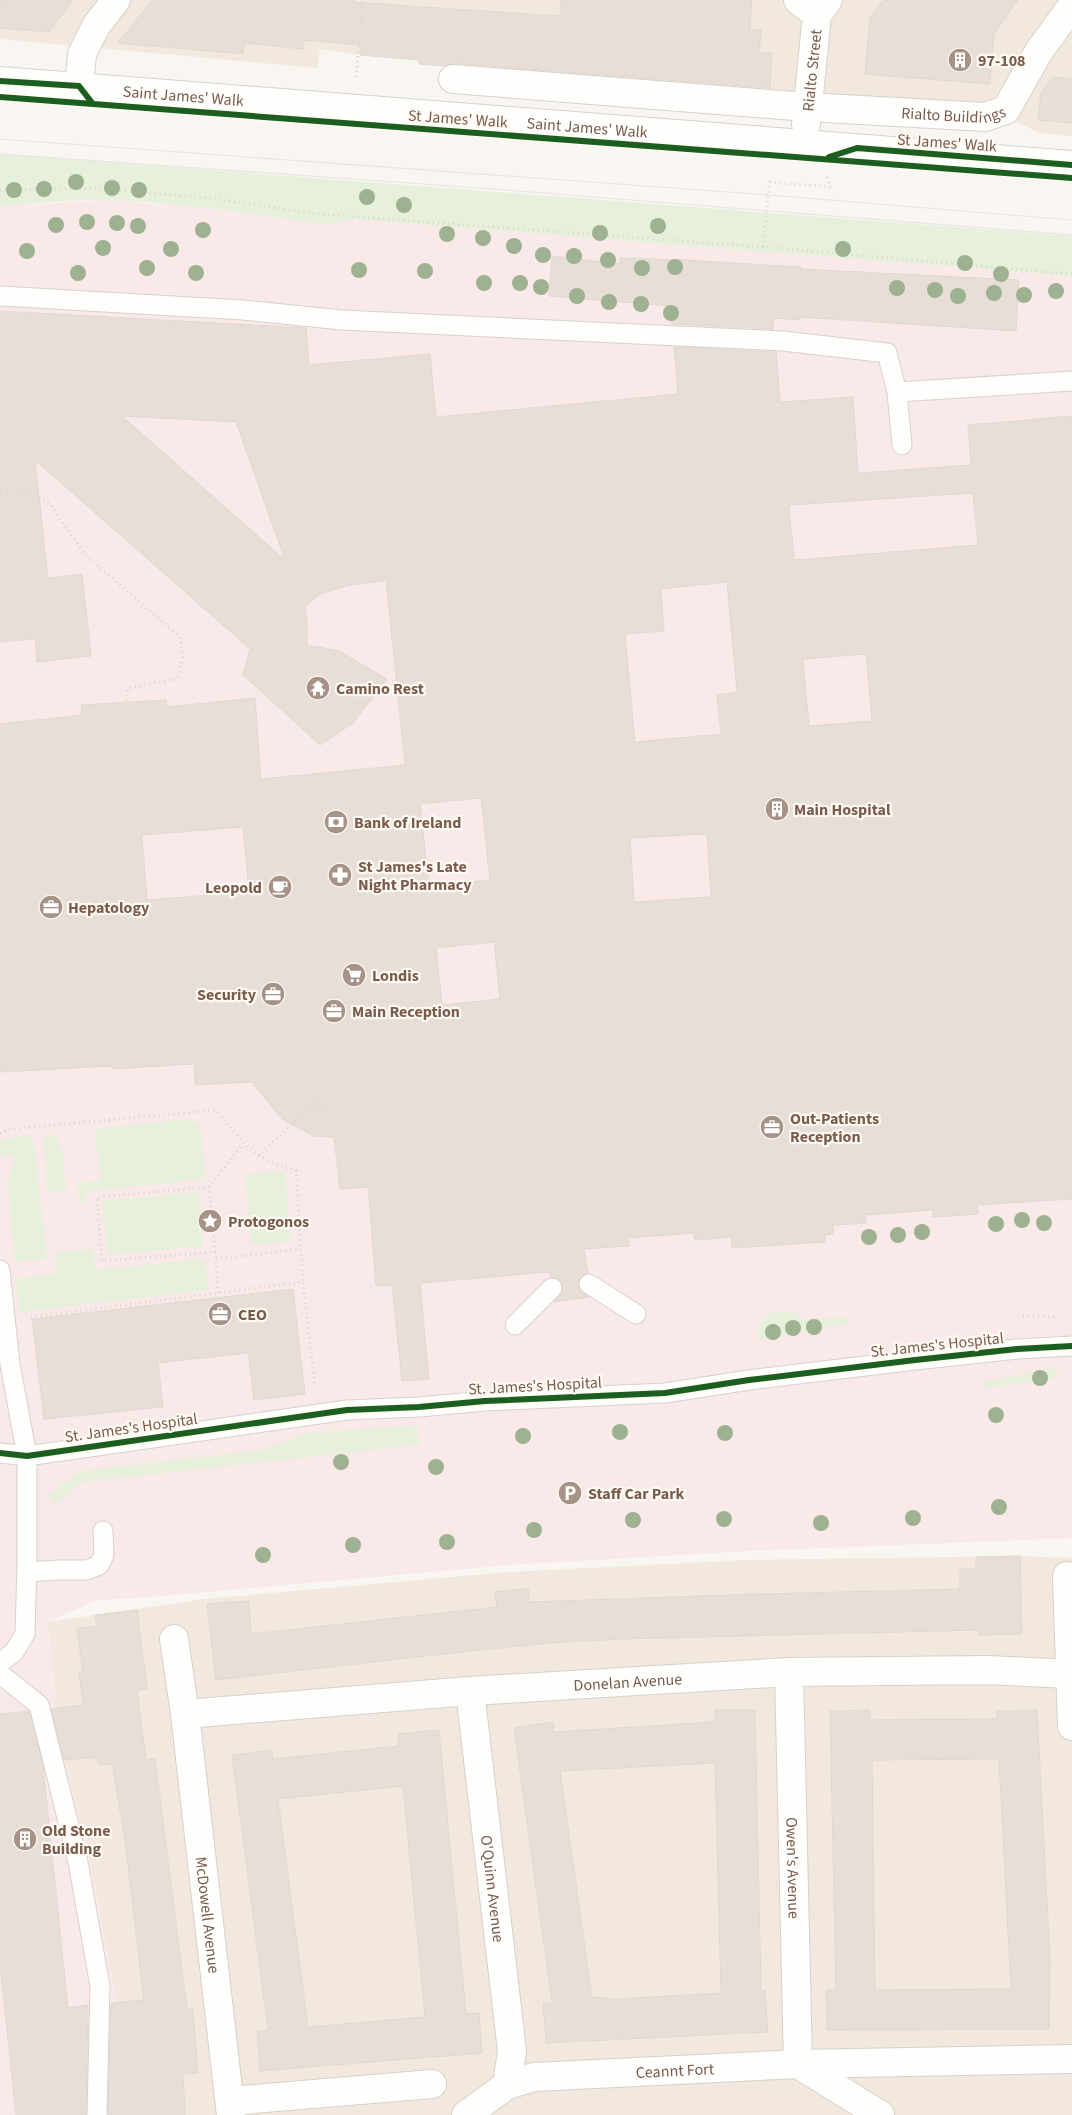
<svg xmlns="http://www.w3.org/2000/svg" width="1072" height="2115" font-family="'Source Sans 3',sans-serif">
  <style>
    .residential { fill: #f2e8de }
    .medical { fill: #fae9e9 }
    .green { fill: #e7f0db }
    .building { fill: #e6ded7; stroke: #e2d8d2; fill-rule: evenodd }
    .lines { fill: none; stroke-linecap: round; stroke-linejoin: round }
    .service-casing { stroke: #d7d1cb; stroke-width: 21 }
    .minor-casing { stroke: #d7d1cb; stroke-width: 30 }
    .path { stroke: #dcd5d0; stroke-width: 3; stroke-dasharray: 1 4; stroke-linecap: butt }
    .service { stroke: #fefefd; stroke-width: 19 }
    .minor { stroke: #fefefd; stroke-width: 28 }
    .tram { stroke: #e6e3e7; stroke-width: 1 }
    .cycleway-casing { stroke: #fffaf3; stroke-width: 9 }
    .cycleway { stroke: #1b5e20; stroke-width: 6 }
    .tree { fill: #9eb190 }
    .labels { text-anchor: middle; stroke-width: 4.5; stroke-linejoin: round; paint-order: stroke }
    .poi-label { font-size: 16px; font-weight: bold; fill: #7a5c4d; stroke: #fffaf3; text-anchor: start }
    .street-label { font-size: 16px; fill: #7a5c4d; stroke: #fffaf3 }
  </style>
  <rect width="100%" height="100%" fill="#f9f5f0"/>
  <path class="residential" d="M0,0H1072V136L1040,133L1018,123L772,113L444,88L445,65L419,64L418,59L360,55L320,49L317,68L0,39Z
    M1020,1556L1072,1558V2115H113L61,1744L47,1622L204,1599L509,1572L748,1560Z"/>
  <path class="medical" d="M104,200L189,206L329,225L351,219L1072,276V1538L748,1551L508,1565L138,1598L97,1600L48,1622L61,1744L90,1859L117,2003L115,2115H0V206Z"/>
  <path class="green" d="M0,154L1072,236V276L351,219L329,225C255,215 181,202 106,200C71,199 35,204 0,206Z
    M189,1119L198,1124L201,1130L205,1179L86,1192L87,1202H79L78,1183L100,1181L95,1129Z
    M58,1134L59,1150H63L66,1191L47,1193L44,1135Z
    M31,1135L35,1149L47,1259L15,1262L8,1183L15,1155L0,1156V1140Z
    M285,1171L290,1242L251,1245L245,1174Z
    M199,1192L204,1246L108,1255L102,1201Z
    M93,1249L95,1270L205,1259L209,1290L19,1312L16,1279L57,1274L55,1253Z
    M776,1312H798L799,1320L849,1317L848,1324L758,1340C760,1325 759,1316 776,1312Z
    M1057,1367V1374L1051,1380L983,1388V1382Z
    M417,1425L419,1445L82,1482L55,1504L48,1495L81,1471L263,1450L306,1433Z"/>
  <path class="building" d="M0,0H73L49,32L0,28Z
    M152,0H353V2L423,7L560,16L561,0H752L750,30H761L759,53H772L770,88L454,63L445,66L419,64V60L360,55L361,45L303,40V49L244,43L243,54L118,43Z
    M883,0H1018L994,34L990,84L865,74L870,18Z
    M1053,77L1072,79V123L1038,120L1041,93Z
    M552,256L620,264V258L686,260L801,267V269L1019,280L1016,331L800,317L799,320L773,318V329L672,324L671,306L549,296Z
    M0,311L306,328L309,365L430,354L436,417L678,394L674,347L776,352L780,402L853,397L858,473L971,465L968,425L1072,416V1199L977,1205L978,1214L933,1217V1210L865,1215L866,1223L833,1225V1234L825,1235V1242L732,1248L731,1237L695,1240L694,1233L628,1238L629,1246L584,1249L588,1273L580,1278L578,1284L579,1290L589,1297L554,1302L563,1291V1286L560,1280L550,1277V1272L420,1283L429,1379L402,1381L392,1285L376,1286L368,1187L340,1189L334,1137L314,1136L282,1119L252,1082L195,1085L194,1064L112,1069V1066L0,1072V724L82,715L81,705L166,700L167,707L255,698L261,779L405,765L386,580L346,586L321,594L305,606L307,622V645L339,651L387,679L353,723L320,745L243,675L250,649L35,460L48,578L82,574L91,656L37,662L35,639L0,642ZM122,416L236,422L285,560ZM973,493L978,545L794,560L789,505ZM727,582L737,692L717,695L721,734L635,742L625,634L664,631L661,589ZM866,654L872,721L809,726L803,659ZM481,798L490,880L429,886L420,804ZM243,827L249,892L147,900L142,835ZM707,834L711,897L634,902L630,838ZM494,942L500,999L442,1005L436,948Z
    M293,1289L305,1394L254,1400L248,1353L158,1363L163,1407L44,1419L32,1319Z
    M1020,1556L1022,1634L979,1635V1630L620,1639L549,1643L452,1653L216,1680L207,1604L249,1601L251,1634L497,1607L495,1592L528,1588L529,1602L762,1594L960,1589V1569H976V1557Z
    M137,1610L147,1689L137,1690L146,1760L155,1759L187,2009H193L198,2073L183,2074L185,2115H108L111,2003L144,2000L125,1840L112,1764L99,1765L98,1757L64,1760L51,1709L83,1705L79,1672H83L77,1629L97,1626L95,1615Z
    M715,1710H755L761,1991H765L768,2032L546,2043L543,2003H552L514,1728L553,1722L554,1732L715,1722ZM715,1763L721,1993L617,1999L592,1997L560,1771Z
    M870,1710V1720L997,1719V1711L1037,1710L1050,1959L1049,2029L827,2030L826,1990H836L830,1711ZM999,1759L1011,1989L875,1990L872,1760Z
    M29,1711L43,1766L68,2008L88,2005L86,2115H16L0,1965V1714Z
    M439,1730L466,2014L479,2013L482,2053L260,2071L257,2031L268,2030L232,1755L272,1750L273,1759L399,1746L398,1734ZM403,1786L425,2017L308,2027L278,1799Z"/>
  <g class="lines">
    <g class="service-casing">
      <path id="service" d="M0,296L243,310L342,320L783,341L887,353L897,392
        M902,445L897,392L1072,381
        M0,1270L10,1364L27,1456V1564L25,1634L14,1652L0,1663
        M589,1284L636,1314
        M515,1325L552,1288
        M0,1453L27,1456L347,1410L419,1407L485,1401L665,1393L749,1380L915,1360L1017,1349L1072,1346
        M27,1572L59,1570H87L99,1565L104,1555L103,1531
        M0,1674L39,1705L78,1862L100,1986L97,2115"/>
    </g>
    <g class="minor-casing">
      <g id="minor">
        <path d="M798,0L817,15"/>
        <path id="s1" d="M453,79L807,107L985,117L1006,110L1039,51L1072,6"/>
        <path id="s2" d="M0,81L1072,165"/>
        <path d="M79,86L82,54L96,26L116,0"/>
        <path id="s3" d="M806,124L817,15L828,0"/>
        <path d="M1067,1576L1072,1726"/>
        <path id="s4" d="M174,1639L185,1714L231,2115"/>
        <path id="s5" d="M789,1672L798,2064L1072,2059"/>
        <path id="s6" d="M470,1691L512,2051L507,2085"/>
        <path id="s7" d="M185,1714L470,1691L789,1672L988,1670L1069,1674"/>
        <path d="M231,2101L432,2084"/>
        <path id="s8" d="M466,2115L507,2085L534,2077L798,2064L880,2115"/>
      </g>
    </g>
    <path class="path" d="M356,77L363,0
      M0,190L89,188L207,198L318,214L763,247L1072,274
      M763,247L770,182L830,187L827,177
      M2,491L23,488L50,504L84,554L180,637L183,657L177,679L128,688L125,703
      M320,1100L307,1110L337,1103
      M0,1133L11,1129L216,1110C243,1143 253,1159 296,1170L303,1282
      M258,1156L307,1110
      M209,1187L243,1144
      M215,1252L209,1187L97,1197L102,1261L215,1252L218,1293
      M216,1259L300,1249
      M1023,1316L1055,1317
      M31,1317L303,1282L315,1387"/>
    <use href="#service" class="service"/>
    <use href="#minor" class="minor"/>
    <path class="tram" d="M0,139L769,195L1072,220
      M0,154L493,189L1072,235"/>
    <g class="cycleway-casing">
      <path id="cycleway" d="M0,81L79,86L93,104L1072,178
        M0,97L93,104
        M829,157L857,148L1072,165
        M0,1453L27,1456L347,1410L419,1407L485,1401L665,1393L749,1380L915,1360L1017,1349L1072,1346"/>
    </g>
    <use href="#cycleway" class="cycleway"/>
  </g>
  <g class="tree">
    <circle cx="76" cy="182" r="8"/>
    <circle cx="112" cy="188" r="8"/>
    <circle cx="44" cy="189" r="8"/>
    <circle cx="14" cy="190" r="8"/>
    <circle cx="139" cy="190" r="8"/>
    <circle cx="367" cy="197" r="8"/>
    <circle cx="404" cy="205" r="8"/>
    <circle cx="87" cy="222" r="8"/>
    <circle cx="117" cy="223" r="8"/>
    <circle cx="56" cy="225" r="8"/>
    <circle cx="138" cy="226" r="8"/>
    <circle cx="658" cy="226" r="8"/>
    <circle cx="203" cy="230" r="8"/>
    <circle cx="600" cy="233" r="8"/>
    <circle cx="447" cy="234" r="8"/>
    <circle cx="483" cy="238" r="8"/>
    <circle cx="514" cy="246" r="8"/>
    <circle cx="103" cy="248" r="8"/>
    <circle cx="171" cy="249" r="8"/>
    <circle cx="843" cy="249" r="8"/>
    <circle cx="27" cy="251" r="8"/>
    <circle cx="543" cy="255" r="8"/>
    <circle cx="574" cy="256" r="8"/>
    <circle cx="608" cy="260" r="8"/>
    <circle cx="965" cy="263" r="8"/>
    <circle cx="675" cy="267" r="8"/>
    <circle cx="147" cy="268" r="8"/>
    <circle cx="642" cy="268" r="8"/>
    <circle cx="359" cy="270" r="8"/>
    <circle cx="425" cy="271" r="8"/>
    <circle cx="78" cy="273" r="8"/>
    <circle cx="196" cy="273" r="8"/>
    <circle cx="1001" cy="274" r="8"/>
    <circle cx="484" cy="283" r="8"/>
    <circle cx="520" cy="283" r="8"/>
    <circle cx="541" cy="287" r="8"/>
    <circle cx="897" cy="288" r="8"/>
    <circle cx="935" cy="290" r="8"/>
    <circle cx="1056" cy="291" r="8"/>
    <circle cx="994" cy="293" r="8"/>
    <circle cx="1024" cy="295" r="8"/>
    <circle cx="577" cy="296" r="8"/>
    <circle cx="958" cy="296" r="8"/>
    <circle cx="609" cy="302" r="8"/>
    <circle cx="641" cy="304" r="8"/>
    <circle cx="671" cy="313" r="8"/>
    <circle cx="1022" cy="1220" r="8"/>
    <circle cx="1044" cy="1223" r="8"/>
    <circle cx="996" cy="1224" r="8"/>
    <circle cx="922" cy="1232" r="8"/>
    <circle cx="898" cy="1235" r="8"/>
    <circle cx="869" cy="1237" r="8"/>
    <circle cx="814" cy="1327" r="8"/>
    <circle cx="793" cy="1328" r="8"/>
    <circle cx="773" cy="1332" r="8"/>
    <circle cx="1040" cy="1378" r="8"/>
    <circle cx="996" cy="1415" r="8"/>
    <circle cx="620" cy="1432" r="8"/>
    <circle cx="725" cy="1433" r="8"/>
    <circle cx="523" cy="1436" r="8"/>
    <circle cx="341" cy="1462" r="8"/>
    <circle cx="436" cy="1467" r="8"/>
    <circle cx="999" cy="1507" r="8"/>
    <circle cx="913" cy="1518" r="8"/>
    <circle cx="724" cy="1519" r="8"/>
    <circle cx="633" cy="1520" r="8"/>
    <circle cx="821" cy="1523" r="8"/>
    <circle cx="534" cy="1530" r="8"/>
    <circle cx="447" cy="1542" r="8"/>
    <circle cx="353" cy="1545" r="8"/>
    <circle cx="263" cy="1555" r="8"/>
  </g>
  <defs>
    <g id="building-disc" transform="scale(1.25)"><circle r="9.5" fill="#a69286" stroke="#fffaf3"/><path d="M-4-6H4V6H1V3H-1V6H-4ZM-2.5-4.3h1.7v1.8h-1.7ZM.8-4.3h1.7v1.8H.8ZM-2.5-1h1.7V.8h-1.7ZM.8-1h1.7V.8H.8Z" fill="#fff"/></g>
    <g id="temple-disc" transform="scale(1.25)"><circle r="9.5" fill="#a69286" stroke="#fffaf3"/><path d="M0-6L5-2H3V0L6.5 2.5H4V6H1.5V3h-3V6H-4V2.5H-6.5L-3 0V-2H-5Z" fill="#fff"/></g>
    <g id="bank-disc" transform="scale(1.25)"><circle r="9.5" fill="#a69286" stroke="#fffaf3"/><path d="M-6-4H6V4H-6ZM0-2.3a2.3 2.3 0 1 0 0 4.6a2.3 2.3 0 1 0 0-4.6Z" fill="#fff"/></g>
    <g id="pharmacy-disc" transform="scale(1.25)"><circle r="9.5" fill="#a69286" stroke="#fffaf3"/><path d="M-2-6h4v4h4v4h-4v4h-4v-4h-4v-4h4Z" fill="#fff"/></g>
    <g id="cafe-disc" transform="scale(1.25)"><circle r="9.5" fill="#a69286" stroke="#fffaf3"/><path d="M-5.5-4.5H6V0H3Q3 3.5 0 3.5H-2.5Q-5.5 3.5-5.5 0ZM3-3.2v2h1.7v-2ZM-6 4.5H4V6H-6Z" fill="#fff"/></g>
    <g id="office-disc" transform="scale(1.25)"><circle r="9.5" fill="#a69286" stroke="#fffaf3"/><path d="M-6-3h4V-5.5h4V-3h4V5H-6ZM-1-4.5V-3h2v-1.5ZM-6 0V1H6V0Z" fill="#fff"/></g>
    <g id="supermarket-disc" transform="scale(1.25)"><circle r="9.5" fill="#a69286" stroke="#fffaf3"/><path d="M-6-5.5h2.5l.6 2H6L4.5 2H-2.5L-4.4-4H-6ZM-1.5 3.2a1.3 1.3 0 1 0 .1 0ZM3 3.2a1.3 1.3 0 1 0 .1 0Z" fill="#fff"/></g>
    <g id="sight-disc" transform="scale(1.25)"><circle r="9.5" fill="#a69286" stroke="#fffaf3"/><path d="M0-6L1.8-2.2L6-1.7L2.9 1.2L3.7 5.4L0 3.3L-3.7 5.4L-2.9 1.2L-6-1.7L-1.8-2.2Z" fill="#fff"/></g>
    <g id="parking-disc" transform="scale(1.25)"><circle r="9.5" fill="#a69286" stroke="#fffaf3"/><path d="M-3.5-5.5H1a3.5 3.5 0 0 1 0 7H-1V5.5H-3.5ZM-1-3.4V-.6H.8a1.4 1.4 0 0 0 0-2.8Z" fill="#fff"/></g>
  </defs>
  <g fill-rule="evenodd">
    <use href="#building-disc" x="960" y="60"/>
    <use href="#temple-disc" x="318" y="688"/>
    <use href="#building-disc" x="777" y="809"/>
    <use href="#bank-disc" x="336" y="822"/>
    <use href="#pharmacy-disc" x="340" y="875"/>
    <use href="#cafe-disc" x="280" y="887"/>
    <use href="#office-disc" x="51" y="907"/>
    <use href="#supermarket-disc" x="354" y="975"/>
    <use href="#office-disc" x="273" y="994"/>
    <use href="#office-disc" x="334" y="1011"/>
    <use href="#office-disc" x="772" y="1127"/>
    <use href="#sight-disc" x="210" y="1221"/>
    <use href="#office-disc" x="220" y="1314"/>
    <use href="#parking-disc" x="570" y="1493"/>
    <use href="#building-disc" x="25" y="1839"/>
  </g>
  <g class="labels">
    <g class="poi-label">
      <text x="978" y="66">97-108</text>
      <text x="336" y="694">Camino Rest</text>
      <text x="794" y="815">Main Hospital</text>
      <text x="354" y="828">Bank of Ireland</text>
      <text x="358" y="872">St James's Late<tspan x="358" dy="18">Night Pharmacy</tspan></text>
      <text x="262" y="893" text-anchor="end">Leopold</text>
      <text x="68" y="913">Hepatology</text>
      <text x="372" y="981">Londis</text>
      <text x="256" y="1000" text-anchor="end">Security</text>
      <text x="352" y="1017">Main Reception</text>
      <text x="790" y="1124">Out-Patients<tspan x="790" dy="18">Reception</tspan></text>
      <text x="228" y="1227">Protogonos</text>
      <text x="238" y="1320">CEO</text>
      <text x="588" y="1499">Staff Car Park</text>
      <text x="42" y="1836">Old Stone<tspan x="42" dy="18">Building</tspan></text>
    </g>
    <g class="street-label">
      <text dy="6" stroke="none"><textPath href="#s3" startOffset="54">Rialto Street</textPath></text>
      <text dy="6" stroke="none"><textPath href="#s2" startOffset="184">Saint James' Walk</textPath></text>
      <text dy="6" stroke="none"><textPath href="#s1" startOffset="502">Rialto Buildings</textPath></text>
      <text transform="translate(458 118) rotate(4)" y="6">St James' Walk</text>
      <text dy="6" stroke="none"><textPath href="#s2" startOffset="589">Saint James' Walk</textPath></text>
      <text transform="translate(947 142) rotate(4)" y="6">St James' Walk</text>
      <text transform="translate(937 1344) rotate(-6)" y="6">St. James's Hospital</text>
      <text transform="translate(535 1385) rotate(-3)" y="6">St. James's Hospital</text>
      <text transform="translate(131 1427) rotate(-8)" y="6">St. James's Hospital</text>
      <text dy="6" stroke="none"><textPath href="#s7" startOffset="444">Donelan Avenue</textPath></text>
      <text dy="6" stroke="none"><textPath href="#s5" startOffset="196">Owen's Avenue</textPath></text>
      <text dy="6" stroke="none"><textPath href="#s6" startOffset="199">O'Quinn Avenue</textPath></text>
      <text dy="6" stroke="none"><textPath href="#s4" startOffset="278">McDowell Avenue</textPath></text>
      <text dy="6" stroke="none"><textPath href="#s8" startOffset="220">Ceannt Fort</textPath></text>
    </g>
  </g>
</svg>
